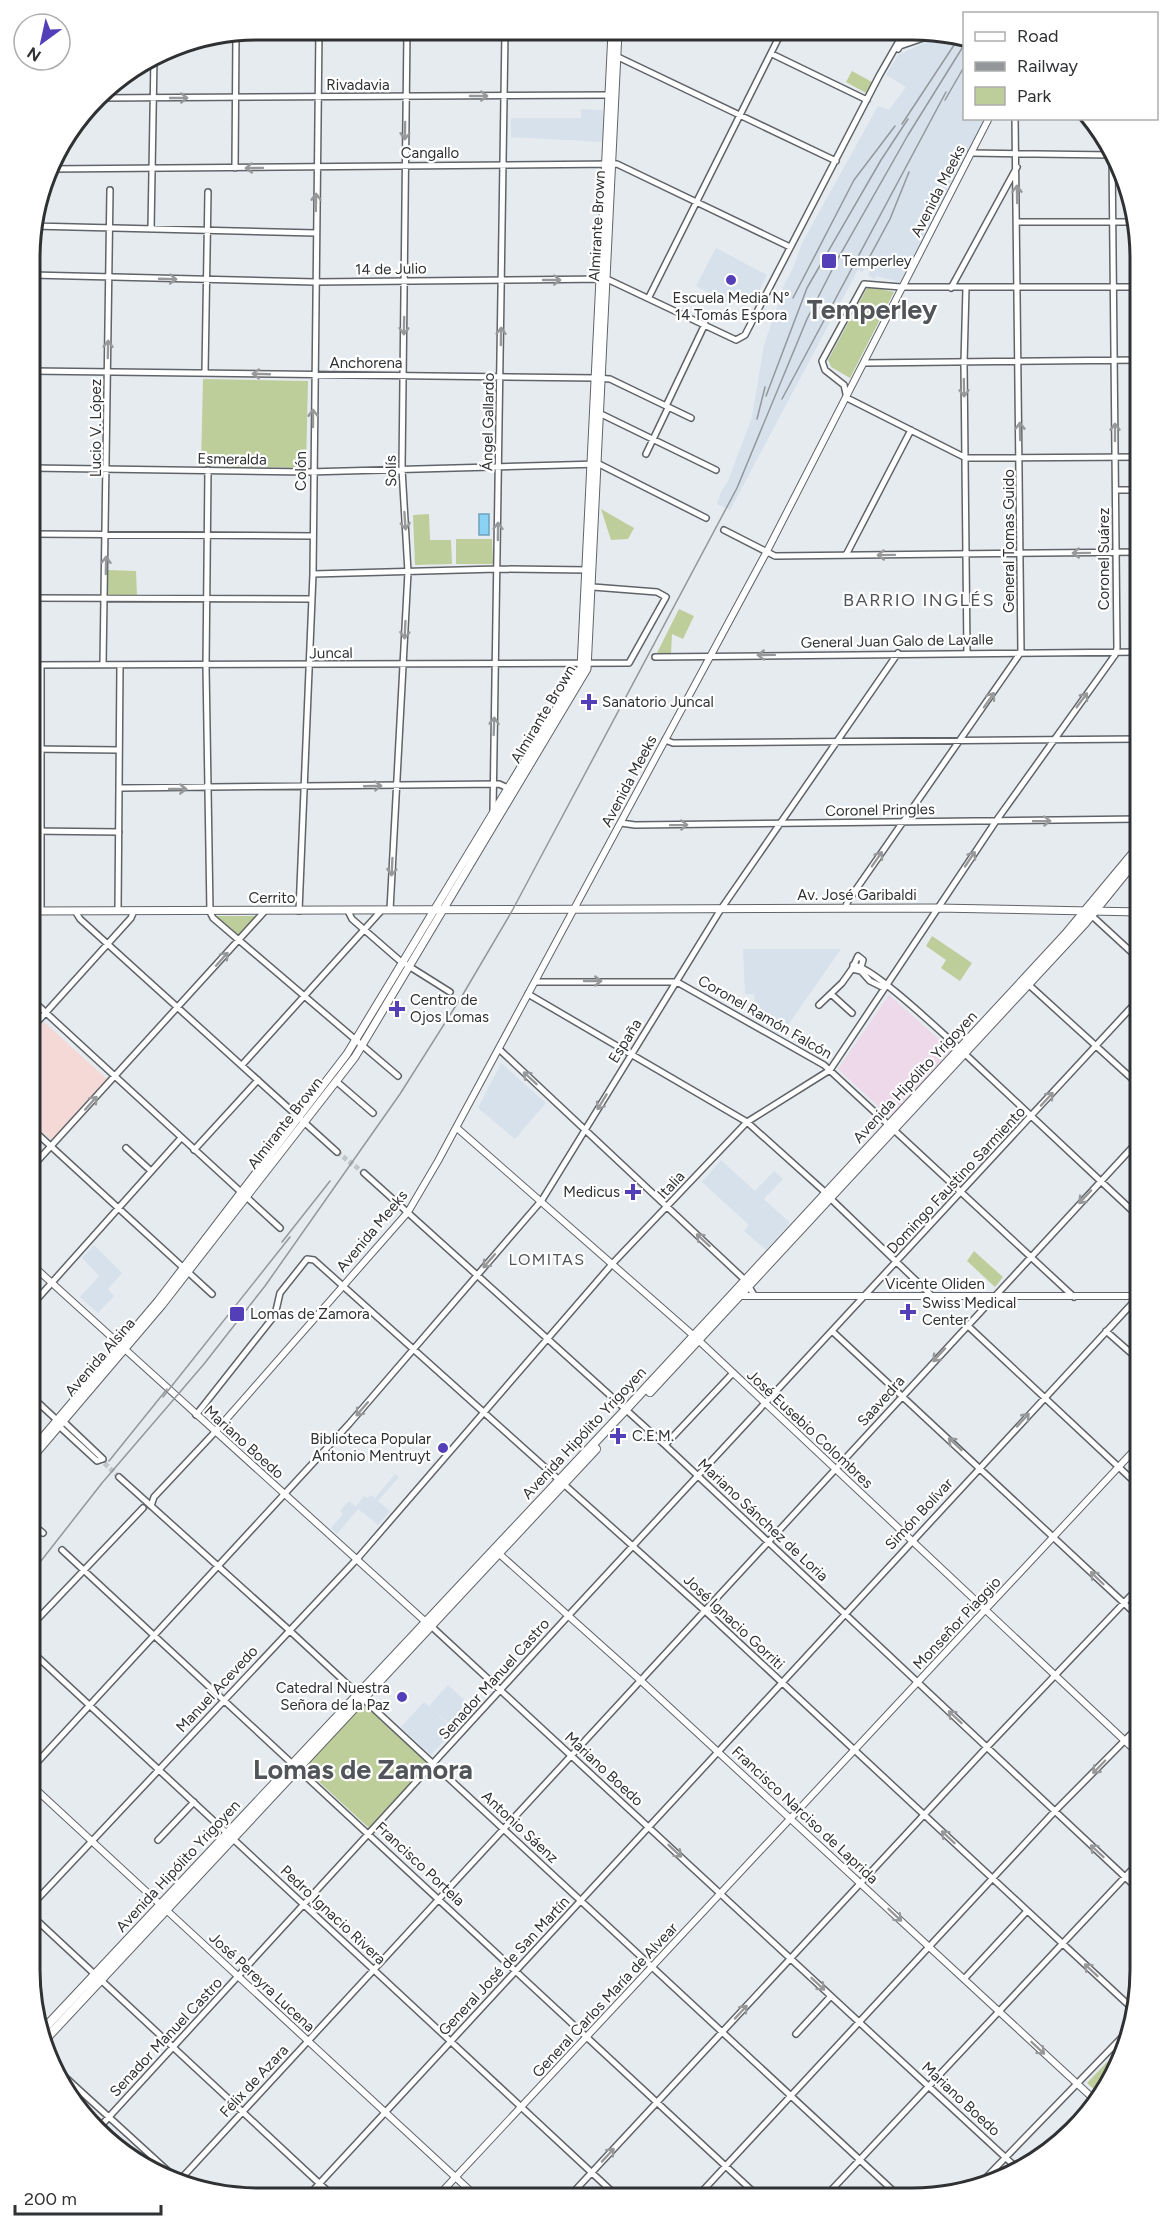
<svg xmlns="http://www.w3.org/2000/svg" width="1170" height="2229" font-family="Figtree,sans-serif">
  <style>
    .built { fill: #d6e1ec }
    .industrial { fill: #edd9e9 }
    .medical { fill: #f4d9d6 }
    .green { fill: #bdce9b }
    .water { fill: #8ad3f5; stroke: #6fa2bb; stroke-width: 1.5 }
    .lines { fill: none; stroke-linecap: round; stroke-linejoin: round }
    .minor-tunnel { stroke: #c1c6ca; stroke-width: 5; stroke-dasharray: 5 2.5; stroke-linecap: butt }
    .minor-casing { stroke: #606468; stroke-width: 8 }
    .tertiary-casing { stroke: #606468; stroke-width: 8 }
    .secondary-casing { stroke: #606468; stroke-width: 9 }
    .primary-casing { stroke: #606468; stroke-width: 10 }
    .minor { stroke: #fff; stroke-width: 5 }
    .tertiary { stroke: #fff; stroke-width: 6 }
    .secondary { stroke: #fff; stroke-width: 7 }
    .primary { stroke: #fff; stroke-width: 8 }
    .rail { stroke: #93979a; stroke-width: 1.5 }
    .oneway { stroke: #979899 }
    .poi-dot { fill: #533fb7; stroke: #fff; stroke-width: 2 }
    .labels { text-anchor: middle; stroke-width: 4.5; stroke-linejoin: round; paint-order: stroke }
    .street-label { font-size: 15px; fill: #2f3133; stroke: #fff }
    .poi-label { font-size: 15px; fill: #2f3133; stroke: #fff; text-anchor: start }
    .neighbourhood-label { font-size: 16px; letter-spacing: 1.5px; fill: #515559; stroke: #fff }
    .quarter-label { font-size: 18px; letter-spacing: 1.5px; fill: #515559; stroke: #fff }
    .town-label { font-size: 27px; font-weight: bold; fill: #515559; stroke: #fff }
    .rim { fill: none; stroke: #2f3133; stroke-width: 3 }
  </style>
  <rect width="100%" height="100%" fill="#e6ebf0"/>
  <path class="built" d="M944,34L964,37V118L986,119L900,282L876,276L875,279L868,276L871,268L867,265L862,272L858,270L730,510L717,504L721,492L728,481L752,417L764,345L784,285L793,268L802,243L878,106L889,110L906,87L886,75L898,55Z
    M581,109L603,110V142L511,137V118H581Z
    M716,248L767,275L753,303L734,292L728,303L696,286Z
    M743,949H841L781,1035L747,1016L755,1001L754,994H745Z
    M501,1063L546,1103L515,1139L478,1108Z
    M721,1160L755,1191L774,1171L783,1179L764,1199L790,1223L766,1250L744,1231L749,1225L702,1182Z
    M94,1245L122,1273L108,1289L114,1296L98,1313L80,1297L99,1276L82,1258Z
    M395,1474L399,1477L378,1501L390,1511L378,1525L358,1509L337,1534L331,1528L343,1514L340,1511L349,1501L356,1506L364,1496L367,1498L371,1495L375,1498Z
    M448,1685L474,1709L455,1729L431,1708L454,1730L431,1755L401,1727L424,1702L429,1706Z"/>
  <path class="industrial" d="M889,995L951,1050L890,1117L838,1069Z"/>
  <path class="medical" d="M44,1022L108,1080L53,1141L31,1122V1035Z"/>
  <path class="green" d="M852,71L872,82L866,93L846,82Z
    M868,286L894,292L850,378L831,367L828,360Z
    M203,379L308,381L306,468L201,466Z
    M601,509L634,528L628,539L611,540Z
    M429,514L430,540H451L452,564L415,565L413,515Z
    M456,539H492L493,564H456Z
    M108,570L136,571L137,596H108Z
    M679,609L694,616L683,639L672,634L671,654L657,653Z
    M216,916H257L239,935Z
    M932,936L972,963L960,981L941,968L946,960L926,946Z
    M974,1251L1003,1277L995,1287L967,1261Z
    M363,1704L429,1764L369,1828L304,1768Z
    M1127,2041L1123,2058L1101,2096L1087,2083Z"/>
  <path class="water" d="M479,514H489V535H479Z"/>
  <g class="lines">
    <path class="minor-tunnel" d="M337,1152L364,1173
      M99,1458L119,1477"/>
    <g class="minor-casing">
      <path id="minor" d="M901,45L912,34
        M898,49L900,46L935,34
        M772,54L867,100
        M618,57L836,161
        M99,98L610,95
        M971,153L1113,155
        M235,168L236,34
        M50,169L617,164L790,247
        M40,203V226
        M1018,222H1134
        M33,226L316,233
        M151,229L154,58
        M32,275L315,282L607,279L736,340L745,335L879,76L903,34
        M951,288L1017,167
        M966,288L964,363L967,652
        M649,297L781,33
        M864,363L1140,360
        M32,371L596,378L610,379L691,418
        M205,372L208,192
        M666,406L705,324
        M601,414L716,470
        M646,454L668,408
        M1140,457L966,458L847,398L844,385L825,370L822,361L864,284L901,287H1140
        M32,468L308,472L599,464L706,518
        M208,470L206,666L210,912L213,918L398,1076
        M1116,490H1140
        M724,530L775,556L1140,552
        M32,534L313,536
        M846,555L911,430
        M313,574L497,569L589,570
        M32,598L312,599
        M655,657L1140,652
        M31,665L629,663L666,597L657,592L593,587
        M103,665L110,190
        M665,740L673,743L1140,739
        M31,749L119,750
        M120,788L499,784L510,789
        M493,812L505,32
        M621,823L635,825L1140,819
        M31,831L119,832
        M845,908L848,901L1021,652L1015,118
        M118,910L120,666
        M390,910L408,572L402,469L407,31
        M41,911V665
        M75,911L80,919L337,1152
        M299,911L313,574L319,30
        M348,911L352,919L399,960L450,992
        M1090,914L1140,960
        M853,965C871,965 942,1033 960,1049
        M861,967L863,960L858,956L852,969L861,971L870,981L884,988
        M535,982H677L824,1065L1074,1297
        M1028,984L1140,1086
        M528,994L747,1122L826,1193
        M831,994L852,1013
        M31,999L280,1228
        M819,1005L842,983L852,969
        M31,1029L131,918L134,911
        M500,1050L745,1280L754,1295
        M964,1053L1140,1218
        M242,1065L381,911
        M336,1081L373,1113
        M31,1128L212,1294
        M126,1148L151,1171
        M194,1150L258,1080
        M31,1168L264,912
        M364,1173L665,1445L1140,1891
        M830,1198L932,1296
        M31,1306L181,1138
        M967,1325L1140,1487
        M832,1331L1140,1618
        M1106,1331L1140,1361
        M31,1396L59,1422
        M196,1415L275,1315L280,1293L307,1259L314,1260L704,1610L1134,2010
        M59,1426L97,1461L103,1459L63,1421
        M665,1445L733,1373
        M119,1477L289,1630L902,2199
        M151,1506L154,1497L215,1432
        M30,1522L43,1533
        M62,1550L761,2199
        M431,1626L1019,2170
        M30,1627L143,1508
        M30,1650L619,2198
        M30,1770L349,1424L542,1200L721,909L898,653
        M158,1840L194,1802
        M30,1907L357,1559L613,1263L747,1122L830,1070L996,821L1115,655L1117,648L1112,153
        M30,1914L334,2197
        M964,1979L1027,1911
        M796,2034L831,1996
        M53,2066L180,2182
        M97,2130L568,1616L1140,998
        M178,2182L1140,1139
        M976,2188L1130,2029
        M307,2197L1140,1295
        M568,2198L987,1747L1140,1586
        M696,2198L1055,1811L1140,1725
        M823,2199L1140,1861"/>
    </g>
    <g class="tertiary-casing">
      <path id="tertiary" d="M457,1128L694,1336L1140,1755
        M31,1264L428,1624
        M738,1296H1140
        M215,1432L408,1212L438,1161L766,553L989,118
        M496,1551L639,1679L1097,2102
        M30,1766L40,1758
        M30,1784L478,2198
        M436,2198L1140,1444"/>
    </g>
    <g class="secondary-casing">
      <path id="secondary" d="M31,911L937,908L1140,912
        M31,1451L158,1301L347,1054L581,668L612,32
        M31,1459L162,1305L355,1057L587,669L618,32"/>
    </g>
    <g class="primary-casing">
      <path id="primary" d="M650,1392L1085,923L1140,855
        M40,2033L629,1406L1065,935L1140,845
        M42,2043L596,1449"/>
    </g>
    <use href="#minor" class="minor"/>
    <use href="#tertiary" class="tertiary"/>
    <use href="#secondary" class="secondary"/>
    <use href="#primary" class="primary"/>
    <path class="rail" d="M945,100L964,67
      M902,124L960,36
      M869,258L890,219L909,172
      M793,298L854,180L895,126
      M766,396L807,288L881,160L908,119
      M782,399L946,92
      M757,419L765,387
      M282,1242L330,1181
      M163,1397L290,1237
      M109,1461L167,1389
      M30,1575L102,1483L204,1364L265,1286L400,1094L462,996L512,911L737,488L807,319L836,262L908,135L964,45"/>
  </g>
  <defs><path id="oneway-shaft" d="M-6 0H5M1.5-3L5.5 0L1.5 3" fill="none" stroke-width="1.6" stroke-linecap="round" stroke-linejoin="round" transform="scale(1.5)"/></defs>
  <g class="oneway">
    <use href="#oneway-shaft" transform="translate(479 96)"/>
    <use href="#oneway-shaft" transform="translate(179 98)"/>
    <use href="#oneway-shaft" transform="translate(405 131) rotate(91)"/>
    <use href="#oneway-shaft" transform="translate(254 168) rotate(179)"/>
    <use href="#oneway-shaft" transform="translate(1017 194) rotate(-91)"/>
    <use href="#oneway-shaft" transform="translate(316 202) rotate(-89)"/>
    <use href="#oneway-shaft" transform="translate(168 279) rotate(2)"/>
    <use href="#oneway-shaft" transform="translate(552 280)"/>
    <use href="#oneway-shaft" transform="translate(404 326) rotate(91)"/>
    <use href="#oneway-shaft" transform="translate(501 336) rotate(-89)"/>
    <use href="#oneway-shaft" transform="translate(108 349) rotate(-89)"/>
    <use href="#oneway-shaft" transform="translate(261 374) rotate(-178)"/>
    <use href="#oneway-shaft" transform="translate(964 388) rotate(89)"/>
    <use href="#oneway-shaft" transform="translate(313 418) rotate(-90)"/>
    <use href="#oneway-shaft" transform="translate(1020 431) rotate(-91)"/>
    <use href="#oneway-shaft" transform="translate(1115 432) rotate(-90)"/>
    <use href="#oneway-shaft" transform="translate(405 521) rotate(86)"/>
    <use href="#oneway-shaft" transform="translate(498 531) rotate(-89)"/>
    <use href="#oneway-shaft" transform="translate(1081 553) rotate(179)"/>
    <use href="#oneway-shaft" transform="translate(886 555) rotate(179)"/>
    <use href="#oneway-shaft" transform="translate(106 565) rotate(-89)"/>
    <use href="#oneway-shaft" transform="translate(405 630) rotate(93)"/>
    <use href="#oneway-shaft" transform="translate(766 655) rotate(179)"/>
    <use href="#oneway-shaft" transform="translate(989 700) rotate(-55)"/>
    <use href="#oneway-shaft" transform="translate(1082 700) rotate(-53)"/>
    <use href="#oneway-shaft" transform="translate(494 726) rotate(-88)"/>
    <use href="#oneway-shaft" transform="translate(373 786) rotate(-2)"/>
    <use href="#oneway-shaft" transform="translate(178 789)"/>
    <use href="#oneway-shaft" transform="translate(1042 821) rotate(-1)"/>
    <use href="#oneway-shaft" transform="translate(679 825) rotate(-1)"/>
    <use href="#oneway-shaft" transform="translate(877 859) rotate(-55)"/>
    <use href="#oneway-shaft" transform="translate(970 859) rotate(-56)"/>
    <use href="#oneway-shaft" transform="translate(392 867) rotate(93)"/>
    <use href="#oneway-shaft" transform="translate(222 959) rotate(-48)"/>
    <use href="#oneway-shaft" transform="translate(593 981)"/>
    <use href="#oneway-shaft" transform="translate(530 1078) rotate(-137)"/>
    <use href="#oneway-shaft" transform="translate(1047 1099) rotate(-47)"/>
    <use href="#oneway-shaft" transform="translate(602 1102) rotate(121)"/>
    <use href="#oneway-shaft" transform="translate(91 1103) rotate(-48)"/>
    <use href="#oneway-shaft" transform="translate(1085 1197) rotate(133)"/>
    <use href="#oneway-shaft" transform="translate(703 1240) rotate(-137)"/>
    <use href="#oneway-shaft" transform="translate(489 1261) rotate(131)"/>
    <use href="#oneway-shaft" transform="translate(939 1355) rotate(133)"/>
    <use href="#oneway-shaft" transform="translate(362 1409) rotate(131)"/>
    <use href="#oneway-shaft" transform="translate(1023 1420) rotate(-47)"/>
    <use href="#oneway-shaft" transform="translate(955 1444) rotate(-137)"/>
    <use href="#oneway-shaft" transform="translate(1097 1578) rotate(-136)"/>
    <use href="#oneway-shaft" transform="translate(955 1717) rotate(-137)"/>
    <use href="#oneway-shaft" transform="translate(1099 1767) rotate(134)"/>
    <use href="#oneway-shaft" transform="translate(948 1837) rotate(-137)"/>
    <use href="#oneway-shaft" transform="translate(675 1851) rotate(43)"/>
    <use href="#oneway-shaft" transform="translate(1097 1851) rotate(-137)"/>
    <use href="#oneway-shaft" transform="translate(895 1915) rotate(43)"/>
    <use href="#oneway-shaft" transform="translate(1091 1970) rotate(-137)"/>
    <use href="#oneway-shaft" transform="translate(818 1984) rotate(43)"/>
    <use href="#oneway-shaft" transform="translate(741 2012) rotate(-47)"/>
    <use href="#oneway-shaft" transform="translate(1038 2048) rotate(43)"/>
    <use href="#oneway-shaft" transform="translate(608 2155) rotate(-47)"/>
  </g>
  <g class="poi-dot">
    <rect x="821" y="253" width="16" height="16" rx="3"/>
    <circle cx="731" cy="280" r="6"/>
    <path d="M586 693h6v6h6v6h-6v6h-6v-6h-6v-6h6z"/>
    <path d="M394 1000h6v6h6v6h-6v6h-6v-6h-6v-6h6z"/>
    <path d="M630 1183h6v6h6v6h-6v6h-6v-6h-6v-6h6z"/>
    <path d="M905 1303h6v6h6v6h-6v6h-6v-6h-6v-6h6z"/>
    <rect x="229" y="1306" width="16" height="16" rx="3"/>
    <path d="M615 1427h6v6h6v6h-6v6h-6v-6h-6v-6h6z"/>
    <circle cx="443" cy="1448" r="6"/>
    <circle cx="402" cy="1697" r="6"/>
  </g>
  <g class="labels">
    <g class="street-label">
      <text x="358" y="90">Rivadavia</text>
      <text x="430" y="158">Cangallo</text>
      <text transform="translate(938 191) rotate(-63)" y="5">Avenida Meeks</text>
      <text transform="translate(597 226) rotate(-87)" y="5">Almirante Brown</text>
      <text transform="translate(391 269) rotate(-1)" y="5">14 de Julio</text>
      <text x="366" y="368">Anchorena</text>
      <text transform="translate(488 422) rotate(-89)" y="5">Ángel Gallardo</text>
      <text transform="translate(96 428) rotate(-90)" y="5">Lucio V. López</text>
      <text transform="translate(232 459) rotate(1)" y="5">Esmeralda</text>
      <text transform="translate(301 471) rotate(-90)" y="5">Colón</text>
      <text transform="translate(391 471) rotate(-91)" y="5">Solís</text>
      <text transform="translate(1009 541) rotate(-90)" y="5">General Tomas Guido</text>
      <text transform="translate(1104 559) rotate(-90)" y="5">Coronel Suárez</text>
      <text transform="translate(897 641) rotate(-1)" y="5">General Juan Galo de Lavalle</text>
      <text transform="translate(331 653) rotate(-1)" y="5">Juncal</text>
      <text transform="translate(543 714) rotate(-59)" y="5">Almirante Brown</text>
      <text transform="translate(629 781) rotate(-62)" y="5">Avenida Meeks</text>
      <text transform="translate(880 810) rotate(-1)" y="5">Coronel Pringles</text>
      <text x="857" y="900">Av. José Garibaldi</text>
      <text x="272" y="903">Cerrito</text>
      <text transform="translate(765 1017) rotate(30)" y="5">Coronel Ramón Falcón</text>
      <text transform="translate(625 1041) rotate(-58)" y="5">España</text>
      <text transform="translate(915 1077) rotate(-47)" y="5">Avenida Hipólito Yrigoyen</text>
      <text transform="translate(285 1123) rotate(-52)" y="5">Almirante Brown</text>
      <text transform="translate(956 1180) rotate(-47)" y="5">Domingo Faustino Sarmiento</text>
      <text transform="translate(671 1185) rotate(-47)" y="5">Italia</text>
      <text transform="translate(372 1231) rotate(-50)" y="5">Avenida Meeks</text>
      <text x="935" y="1289">Vicente Oliden</text>
      <text transform="translate(100 1357) rotate(-49)" y="5">Avenida Alsina</text>
      <text transform="translate(881 1401) rotate(-48)" y="5">Saavedra</text>
      <text transform="translate(810 1429) rotate(43)" y="5">José Eusebio Colombres</text>
      <text transform="translate(584 1433) rotate(-47)" y="5">Avenida Hipólito Yrigoyen</text>
      <text transform="translate(244 1442) rotate(42)" y="5">Mariano Boedo</text>
      <text transform="translate(919 1514) rotate(-47)" y="5">Simón Bolívar</text>
      <text transform="translate(763 1520) rotate(43)" y="5">Mariano Sánchez de Loria</text>
      <text transform="translate(734 1622) rotate(43)" y="5">José Ignacio Gorriti</text>
      <text transform="translate(957 1623) rotate(-47)" y="5">Monseñor Piaggio</text>
      <text transform="translate(494 1679) rotate(-48)" y="5">Senador Manuel Castro</text>
      <text transform="translate(217 1689) rotate(-47)" y="5">Manuel Acevedo</text>
      <text transform="translate(604 1769) rotate(43)" y="5">Mariano Boedo</text>
      <text transform="translate(805 1815) rotate(43)" y="5">Francisco Narciso de Laprida</text>
      <text transform="translate(520 1827) rotate(43)" y="5">Antonio Sáenz</text>
      <text transform="translate(420 1864) rotate(43)" y="5">Francisco Portela</text>
      <text transform="translate(178 1866) rotate(-47)" y="5">Avenida Hipólito Yrigoyen</text>
      <text transform="translate(333 1915) rotate(43)" y="5">Pedro Ignacio Rivera</text>
      <text transform="translate(504 1966) rotate(-47)" y="5">General José de San Martín</text>
      <text transform="translate(262 1982) rotate(43)" y="5">José Pereyra Lucena</text>
      <text transform="translate(605 2000) rotate(-47)" y="5">General Carlos María de Alvear</text>
      <text transform="translate(166 2037) rotate(-47)" y="5">Senador Manuel Castro</text>
      <text transform="translate(254 2081) rotate(-47)" y="5">Félix de Azara</text>
      <text transform="translate(961 2099) rotate(43)" y="5">Mariano Boedo</text>
    </g>
    <g class="poi-label">
      <text x="842" y="266">Temperley</text>
      <text x="731" y="303" text-anchor="middle">Escuela Media N°<tspan x="731" dy="17">14 Tomás Espora</tspan></text>
      <text x="602" y="707">Sanatorio Juncal</text>
      <text x="410" y="1005">Centro de<tspan x="410" dy="17">Ojos Lomas</tspan></text>
      <text x="620" y="1197" text-anchor="end">Medicus</text>
      <text x="922" y="1308">Swiss Medical<tspan x="922" dy="17">Center</tspan></text>
      <text x="250" y="1319">Lomas de Zamora</text>
      <text x="632" y="1441">C.E.M.</text>
      <text x="431" y="1444" text-anchor="end">Biblioteca Popular<tspan x="431" dy="17">Antonio Mentruyt</tspan></text>
      <text x="390" y="1693" text-anchor="end">Catedral Nuestra<tspan x="390" dy="17">Señora de la Paz</tspan></text>
    </g>
    <g class="neighbourhood-label">
      <text x="547" y="1265">LOMITAS</text>
    </g>
    <g class="quarter-label">
      <text x="919" y="606">BARRIO INGLÉS</text>
    </g>
    <g class="town-label">
      <text x="872" y="319">Temperley</text>
      <text x="363" y="1779">Lomas de Zamora</text>
    </g>
  </g>
  <path d="M0 0H1170V2229H0ZM258 40H912A218 218 0 0 1 1130 258V1970A218 218 0 0 1 912 2188H258A218 218 0 0 1 40 1970V258A218 218 0 0 1 258 40Z" fill="#fff" fill-rule="evenodd"/>
  <path class="rim" d="M258 40H912A218 218 0 0 1 1130 258V1970A218 218 0 0 1 912 2188H258A218 218 0 0 1 40 1970V258A218 218 0 0 1 258 40Z"/>
  <rect x="963" y="12" width="195" height="108" fill="#ffffff" stroke="#acadad" stroke-width="1.5"/>
  <rect x="975" y="32" width="30" height="9" fill="#ffffff" stroke="#acadad" stroke-width="1.5"/>
  <text x="1017" y="42" font-size="18" fill="#2f3133">Road</text>
  <rect x="975" y="62" width="30" height="9" fill="#93979a" stroke="#acadad" stroke-width="1.5"/>
  <text x="1017" y="72" font-size="18" fill="#2f3133">Railway</text>
  <rect x="975" y="87" width="30" height="18" fill="#bdce9b" stroke="#acadad" stroke-width="1.5"/>
  <text x="1017" y="102" font-size="18" fill="#2f3133">Park</text>
  <g transform="translate(42 42) rotate(213)"><circle r="28" fill="#ffffff" stroke="#acadad" stroke-width="1.5"/>
  <path d="M0-4.5L10 22L0 15L-10 22Z" fill="#533fb7"/>
  <text y="-9" font-size="16" font-weight="bold" text-anchor="middle" fill="#2f3133">N</text>
  </g>
  <path d="M15 2205v9h146v-9" fill="none" stroke="#2f3133" stroke-width="3"/>
  <text x="24" y="2205" font-size="18" fill="#2f3133" stroke="#ffffff" stroke-width="4.5" paint-order="stroke">200 m</text>
</svg>
